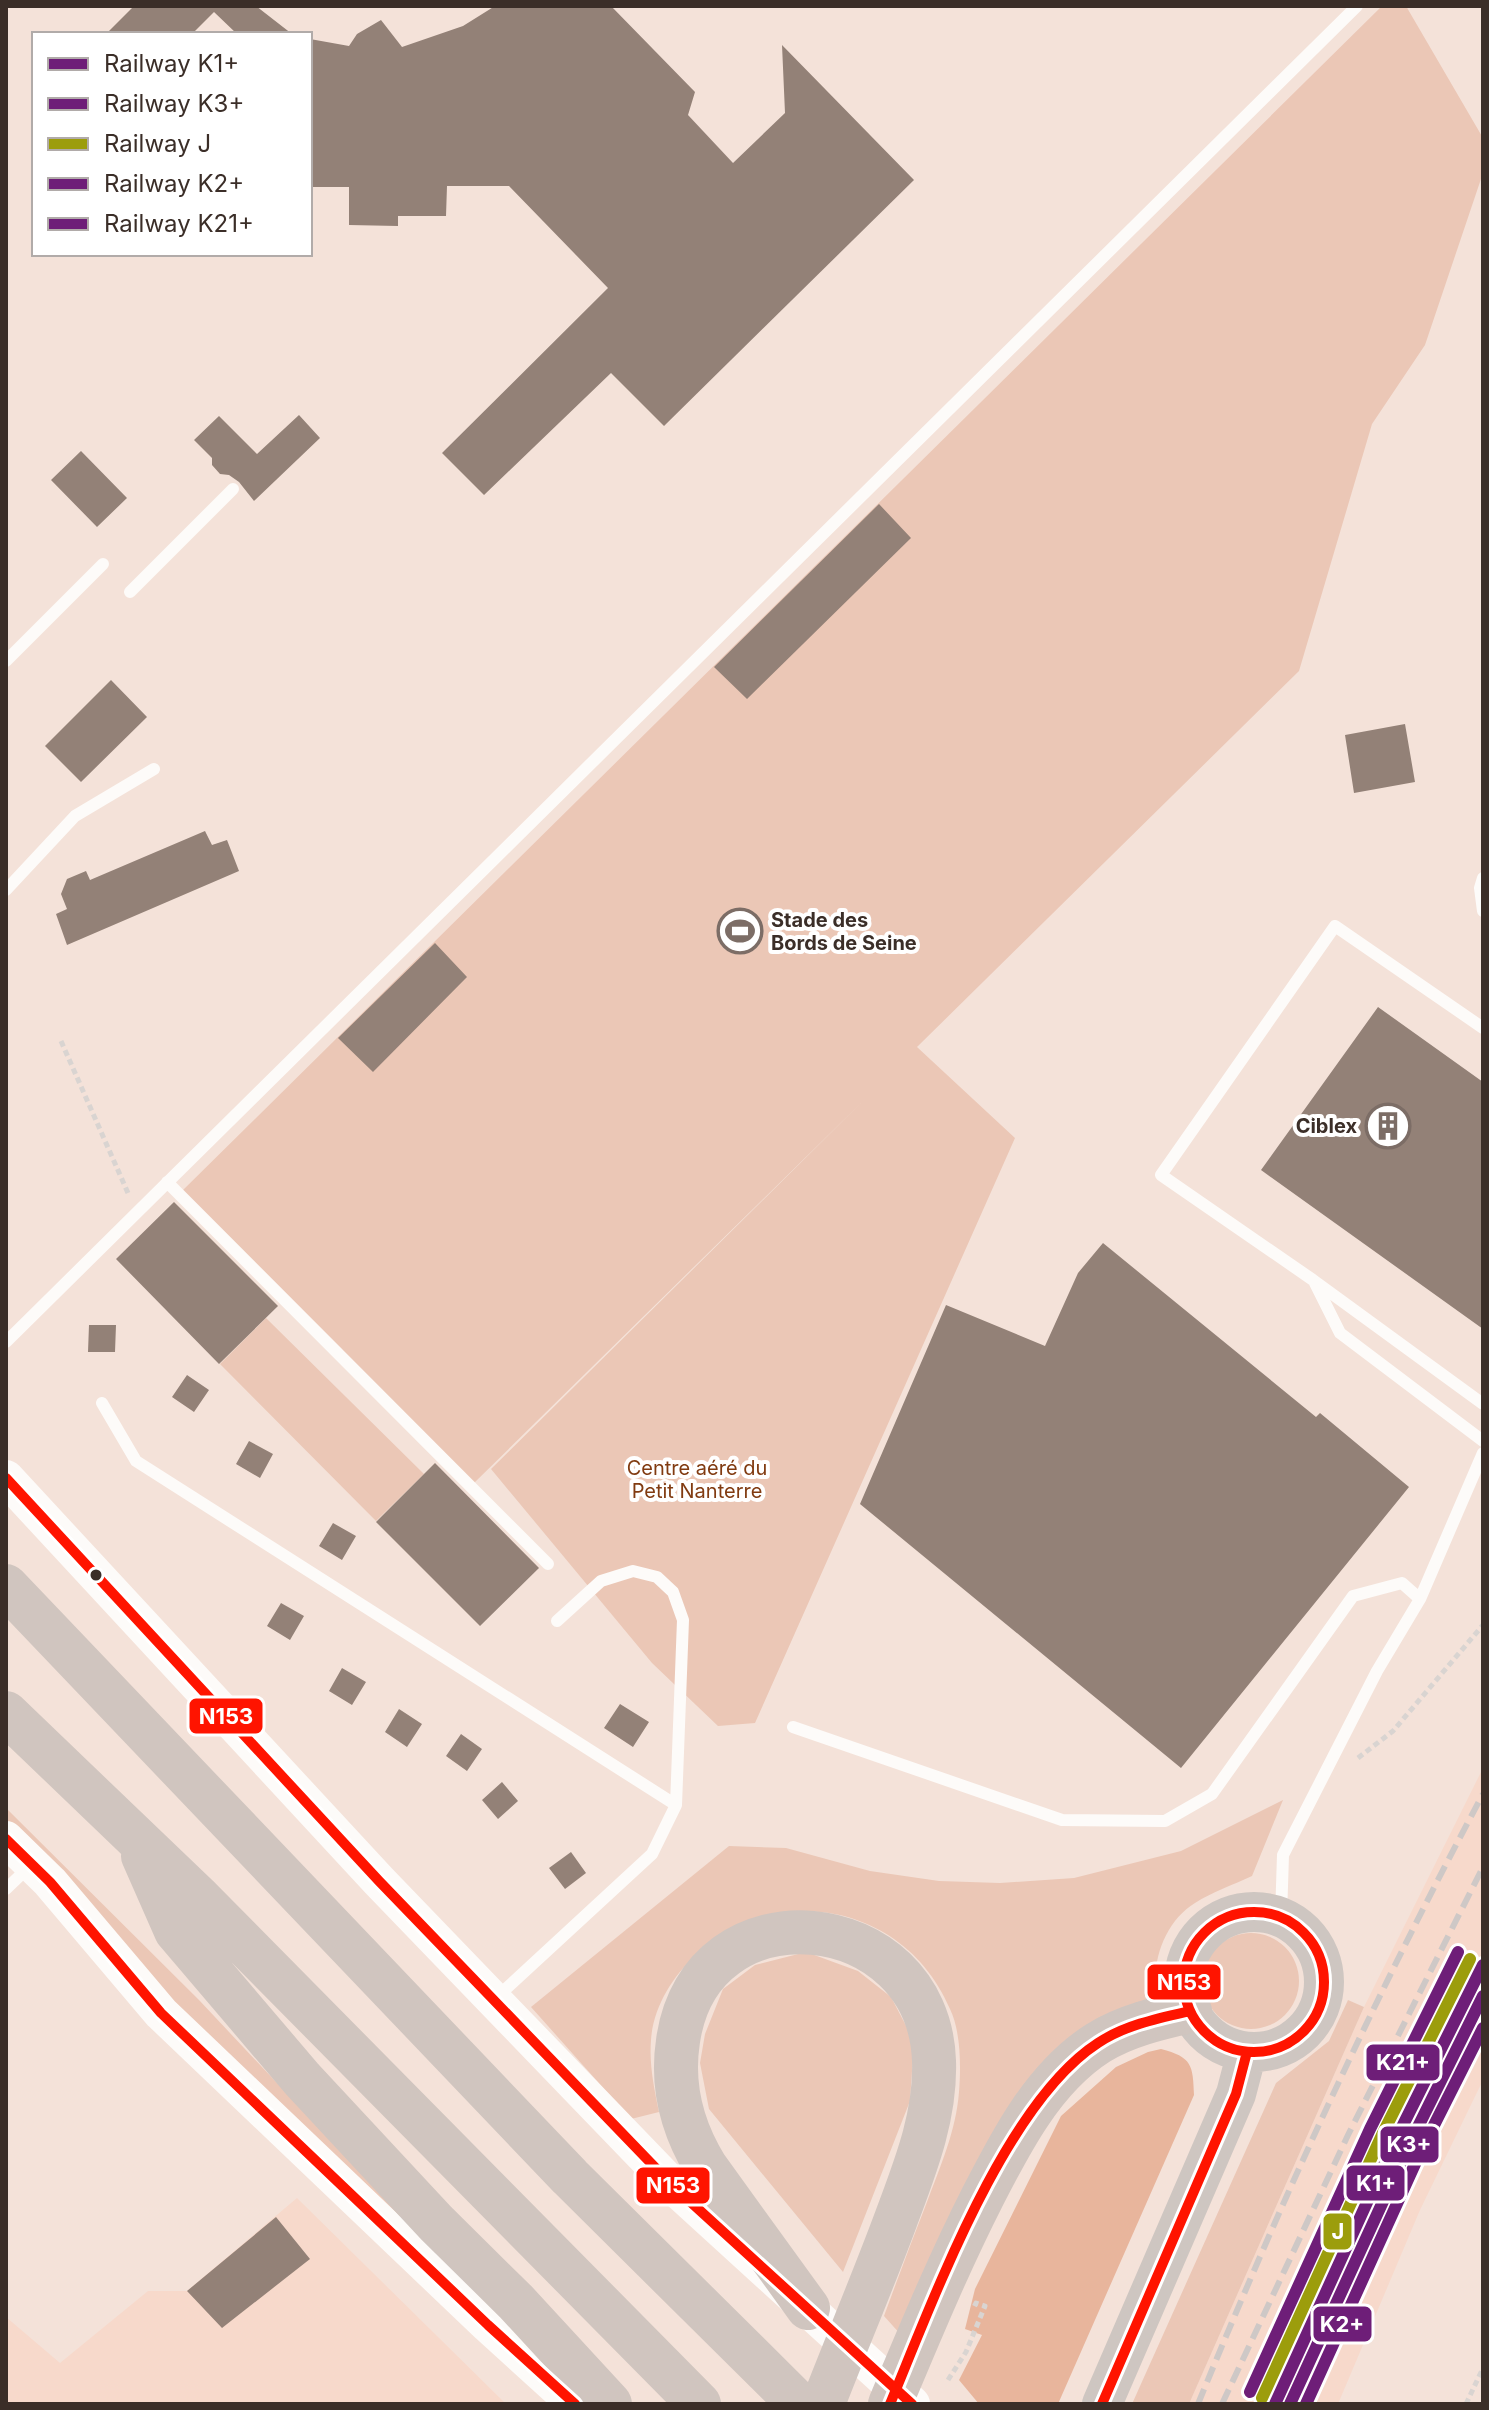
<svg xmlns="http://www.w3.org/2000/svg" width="1489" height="2410" font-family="Inter,sans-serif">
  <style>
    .built { fill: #f7d9cb }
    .green { fill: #ebc7b6 }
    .forest { fill: #e8b59c }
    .building { fill: #938177 }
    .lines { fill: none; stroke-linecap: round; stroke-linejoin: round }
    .path { stroke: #d9d4d1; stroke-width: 5; stroke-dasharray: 6 4; stroke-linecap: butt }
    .lane { stroke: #fdfbf9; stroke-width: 12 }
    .secondary { stroke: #fdfbf9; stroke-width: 36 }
    .primary { stroke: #cec6c1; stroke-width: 40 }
    .highway { stroke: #d0c5bf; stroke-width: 44 }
    .rail { stroke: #cec8c6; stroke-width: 6; stroke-dasharray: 16 8; stroke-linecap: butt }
    .bus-1-casing { stroke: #fff; stroke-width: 16 }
    .bus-1 { stroke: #ff1400; stroke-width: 10 }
    .rail-1-casing { stroke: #fff; stroke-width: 18 }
    .rail-2-casing { stroke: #fff; stroke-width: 18 }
    .rail-3-casing { stroke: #fff; stroke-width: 18 }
    .rail-4-casing { stroke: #fff; stroke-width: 18 }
    .rail-5-casing { stroke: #fff; stroke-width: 18 }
    .rail-1 { stroke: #6e1e78; stroke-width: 12 }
    .rail-2 { stroke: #6e1e78; stroke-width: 12 }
    .rail-3 { stroke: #9c9d0c; stroke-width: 12 }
    .rail-4 { stroke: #6e1e78; stroke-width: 12 }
    .rail-5 { stroke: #6e1e78; stroke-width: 12 }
    .bus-dot { fill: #3b2e28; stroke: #fff; stroke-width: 3 }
    .labels { text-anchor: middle; stroke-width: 8; stroke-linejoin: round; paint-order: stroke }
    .poi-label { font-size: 20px; font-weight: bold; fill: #3b2e28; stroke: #fff; text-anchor: start }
    .park-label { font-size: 20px; fill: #813b11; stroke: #fff }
    .line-badge { stroke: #fff; stroke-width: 3 }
    .badge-label { font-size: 22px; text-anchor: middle; font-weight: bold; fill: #fff }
  </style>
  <rect width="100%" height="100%" fill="#f4e2d9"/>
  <path class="built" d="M1483,1768V2080L1420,2210L1338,2404H1189L1364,2007Z
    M297,2198L506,2404H6V2317L60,2363L148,2291H187Z"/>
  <path class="green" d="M1382,6H1406L1483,138V173L1425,345L1372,424L1299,671L917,1047L1015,1138L755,1723L718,1726L652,1663L491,1469L867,1097L474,1483L182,1191Z
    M266,1318L424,1474L376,1521L220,1364Z
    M1283,1800L1252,1876C1233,1885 1212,1892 1195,1903C1165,1921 1149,1965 1158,1997L1113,2023L902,2336L884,2316C898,2278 912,2240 927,2202C940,2167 956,2131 959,2092C961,2067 961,2032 950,2009C906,1904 776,1879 695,1956C672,1977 653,2008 651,2040C649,2064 654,2088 659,2112L631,2119L531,2007L729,1846L786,1848L870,1871L939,1881L1000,1883L1074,1878L1181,1851Z
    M6,1808L199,2000L415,2230L212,2046L78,1890L6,1821Z
    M1203 1981a48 48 0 1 1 96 0a48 48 0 1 1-96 0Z
    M806,1952L858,1971L891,1997L914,2041L910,2101L843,2272L709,2109L700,2063L705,2034L723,1989L755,1965Z
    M1348,2000L1364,2007L1189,2404H1132L1276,2083L1329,2041Z"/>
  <path class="forest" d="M1161,2049C1192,2057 1193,2065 1194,2095L1058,2404H979L959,2380L982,2335L965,2329L975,2289L1061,2116L1116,2067L1148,2052Z"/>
  <path class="building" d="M134,6H256L292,34H237L214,12L192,34H106Z
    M495,6H611L695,92L688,115L733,163L785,113L782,45L914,180L664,426L611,373L484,495L442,453L608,288L509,186H447L446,216H398V226L349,225V187H310V39L349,46L357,34L381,20L402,47L463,26Z
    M299,415L320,438L254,501L239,482L229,475L220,474L212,465V458L194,440L219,416L257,454Z
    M81,451L127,498L97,527L51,480Z
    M879,504L911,538L747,699L714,667Z
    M111,680L147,717L81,782L45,746Z
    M1405,724L1415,782L1354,793L1345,735Z
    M205,831L212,845L227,840L239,871L67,945L56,914L67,909L61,894L67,879L86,871L90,880Z
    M435,943L467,977L373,1072L338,1038Z
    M1378,1007L1483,1082V1329L1261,1170Z
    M174,1202L278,1306L219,1364L116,1259Z
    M1103,1243L1316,1417L1320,1413L1409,1487L1181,1768L860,1504L946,1305L1045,1346L1078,1273Z
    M89,1325H116L115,1352H88Z
    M187,1375L209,1390L194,1412L172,1397Z
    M249,1441L273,1454L260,1478L236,1464Z
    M435,1463L539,1568L480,1626L376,1522Z
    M333,1523L356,1536L342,1560L319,1546Z
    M281,1603L304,1616L290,1640L267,1626Z
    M342,1668L366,1682L352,1705L329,1691Z
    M620,1704L649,1722L633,1747L604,1728Z
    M399,1709L422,1724L407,1747L385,1732Z
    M461,1734L482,1749L467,1771L446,1756Z
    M502,1782L518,1801L498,1819L482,1800Z
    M571,1852L586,1873L565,1889L549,1868Z
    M276,2217L310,2259L222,2328L187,2291Z"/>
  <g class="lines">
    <path class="path" d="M61,1041L128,1193
      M1358,1758L1393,1731L1483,1625
      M948,2380L966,2352L985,2306L976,2303L974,2307
      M1466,2404L1483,2368"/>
    <path class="lane" d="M130,592L233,489
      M6,661L103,564
      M1483,878L1480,888L1483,911
      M6,890L75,816L154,769
      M1483,1028L1335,926L1161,1175L1313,1280L1483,1404
      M167,1182L548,1564
      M1315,1283L1340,1333L1483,1441
      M6,1342L1357,6
      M102,1403L136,1461L676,1805
      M793,1727L1062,1820L1165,1821L1212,1794L1353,1596L1402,1583L1420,1599
      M6,1889L30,1866
      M1281,1917L1283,1855L1377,1671L1420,1599L1483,1453
      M496,1998L652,1854L676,1805L683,1620L673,1592L657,1577L633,1571L601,1581L557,1621"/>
    <path class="secondary" d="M6,1478L379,1881L673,2186L912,2404
      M6,1839L50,1882L161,2013L488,2325L575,2404"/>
    <path class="primary" d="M1184 1982a70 70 0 1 1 140 0a70 70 0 1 1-140 0Z
      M1102,2404L1236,2094L1247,2052"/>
    <path class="highway" d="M6,1586L570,2177L799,2404
      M6,1713L200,1899L699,2404
      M143,1856L176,1931L302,2079L436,2223L516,2302L610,2404
      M808,2308L706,2167C682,2128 671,2087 678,2041C700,1882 929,1905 934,2061C936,2116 915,2168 896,2219C873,2281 847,2342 823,2404
      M890,2404C919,2335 948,2265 982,2198C1010,2143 1043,2078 1098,2043C1125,2026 1159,2018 1190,2011"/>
    <path class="rail" d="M1198,2404C1283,2196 1377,1992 1483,1794
      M1222,2404L1348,2135L1483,1867"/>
    <g class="bus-1-casing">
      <path id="bus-1" d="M6,1478L379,1881L673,2186L912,2404
        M6,1839L50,1882L161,2013L488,2325L575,2404
        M1184 1982a70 70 0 1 1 140 0a70 70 0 1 1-140 0Z
        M890,2404C933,2301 1004,2104 1098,2043C1125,2025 1159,2018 1190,2011
        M1102,2404L1236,2094L1247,2052"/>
    </g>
    <use href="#bus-1" class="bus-1"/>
    <g class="rail-1-casing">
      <path id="rail-1" d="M1275,2404L1395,2141L1483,1965"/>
    </g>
    <g class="rail-2-casing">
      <path id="rail-2" d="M1290,2404L1408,2147L1483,1996"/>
    </g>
    <g class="rail-3-casing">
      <path id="rail-3" d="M1262,2398L1382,2135L1470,1959"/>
    </g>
    <g class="rail-4-casing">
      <path id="rail-4" d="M1306,2404L1420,2153L1483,2028"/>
    </g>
    <g class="rail-5-casing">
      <path id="rail-5" d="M1250,2392L1370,2129L1458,1952"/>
    </g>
    <use href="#rail-1" class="rail-1"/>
    <use href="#rail-2" class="rail-2"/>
    <use href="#rail-3" class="rail-3"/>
    <use href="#rail-4" class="rail-4"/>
    <use href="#rail-5" class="rail-5"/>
  </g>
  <defs>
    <g id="stadium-ring" transform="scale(2.3)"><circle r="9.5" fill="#fff" stroke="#7c6d66" stroke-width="1.5"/><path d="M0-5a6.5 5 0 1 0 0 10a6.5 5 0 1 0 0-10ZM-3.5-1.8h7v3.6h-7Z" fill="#7c6d66"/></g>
    <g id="building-ring" transform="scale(2.3)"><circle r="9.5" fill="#fff" stroke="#7c6d66" stroke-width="1.5"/><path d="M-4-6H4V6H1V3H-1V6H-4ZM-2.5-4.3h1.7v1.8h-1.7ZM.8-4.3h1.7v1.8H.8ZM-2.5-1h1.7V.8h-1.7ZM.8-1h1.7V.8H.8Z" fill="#7c6d66"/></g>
  </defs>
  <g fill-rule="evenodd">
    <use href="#stadium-ring" x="740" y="931"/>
    <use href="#building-ring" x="1388" y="1126"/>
  </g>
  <circle class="bus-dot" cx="96" cy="1575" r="7"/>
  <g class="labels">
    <g class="poi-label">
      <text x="771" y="927">Stade des<tspan x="771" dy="23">Bords de Seine</tspan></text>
      <text x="1357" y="1133" text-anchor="end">Ciblex</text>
    </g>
    <g class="park-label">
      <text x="697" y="1475">Centre aéré du<tspan x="697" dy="23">Petit Nanterre</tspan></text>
    </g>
  </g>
  <g class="line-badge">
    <rect x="188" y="1697" width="76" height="38" rx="8" fill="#ff1400"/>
    <rect x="1146" y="1963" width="76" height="38" rx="8" fill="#ff1400"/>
    <rect x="1365" y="2043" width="76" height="39" rx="8" fill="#6e1e78"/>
    <rect x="1379" y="2125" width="61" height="39" rx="8" fill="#6e1e78"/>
    <rect x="1345" y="2164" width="61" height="38" rx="8" fill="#6e1e78"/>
    <rect x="635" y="2166" width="76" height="39" rx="8" fill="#ff1400"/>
    <rect x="1322" y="2212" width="31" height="39" rx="8" fill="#9c9d0c"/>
    <rect x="1312" y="2305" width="61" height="38" rx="8" fill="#6e1e78"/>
  </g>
  <g class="badge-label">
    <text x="226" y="1724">N153</text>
    <text x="1184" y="1990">N153</text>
    <text x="1403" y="2070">K21+</text>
    <text x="1409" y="2152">K3+</text>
    <text x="1376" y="2191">K1+</text>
    <text x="673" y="2193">N153</text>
    <text x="1338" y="2239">J</text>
    <text x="1342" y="2332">K2+</text>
  </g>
  <rect width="1489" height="2410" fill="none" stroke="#3b2e28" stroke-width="16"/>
  <rect x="32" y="32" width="280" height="224" fill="#ffffff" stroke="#b1aba9" stroke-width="2"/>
  <rect x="48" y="58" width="40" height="12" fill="#6e1e78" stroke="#b1aba9" stroke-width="2"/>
  <text x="104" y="72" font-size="24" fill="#3b2e28">Railway K1+</text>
  <rect x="48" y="98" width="40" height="12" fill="#6e1e78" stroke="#b1aba9" stroke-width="2"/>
  <text x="104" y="112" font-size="24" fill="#3b2e28">Railway K3+</text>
  <rect x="48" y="138" width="40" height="12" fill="#9c9d0c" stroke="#b1aba9" stroke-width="2"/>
  <text x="104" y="152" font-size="24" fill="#3b2e28">Railway J</text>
  <rect x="48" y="178" width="40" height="12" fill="#6e1e78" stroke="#b1aba9" stroke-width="2"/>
  <text x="104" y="192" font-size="24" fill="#3b2e28">Railway K2+</text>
  <rect x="48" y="218" width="40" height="12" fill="#6e1e78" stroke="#b1aba9" stroke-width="2"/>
  <text x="104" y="232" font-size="24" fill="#3b2e28">Railway K21+</text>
</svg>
